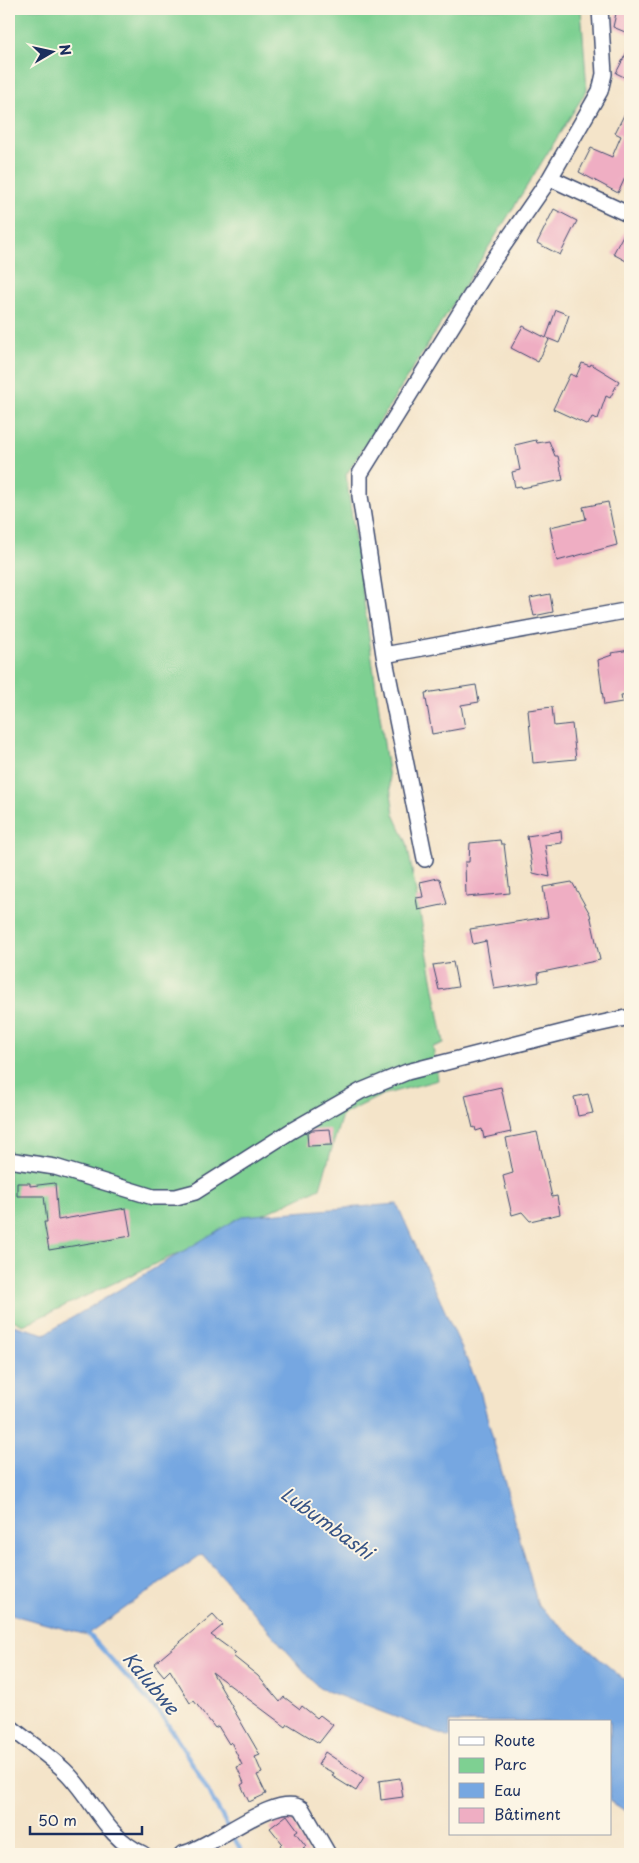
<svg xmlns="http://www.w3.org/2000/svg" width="639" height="1863" font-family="'Playpen Sans',sans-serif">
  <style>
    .green { fill: #7ed092; stroke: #4c8078 }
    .water { fill: #76a7e1; stroke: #486ba0 }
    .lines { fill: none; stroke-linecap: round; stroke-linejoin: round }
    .stream { stroke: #76a7e1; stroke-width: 4.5 }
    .building { fill: #efaec3 }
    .street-casing { stroke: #3c4a6e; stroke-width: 18 }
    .street { stroke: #fff; stroke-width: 15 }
    .labels { text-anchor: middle; stroke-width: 4; stroke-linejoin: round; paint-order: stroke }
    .water-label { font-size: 19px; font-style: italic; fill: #365385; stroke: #fcf5e5 }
  </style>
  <rect width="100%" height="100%" fill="#fcf5e5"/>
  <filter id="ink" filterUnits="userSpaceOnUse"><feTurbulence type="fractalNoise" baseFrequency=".02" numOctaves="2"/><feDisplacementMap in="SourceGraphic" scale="10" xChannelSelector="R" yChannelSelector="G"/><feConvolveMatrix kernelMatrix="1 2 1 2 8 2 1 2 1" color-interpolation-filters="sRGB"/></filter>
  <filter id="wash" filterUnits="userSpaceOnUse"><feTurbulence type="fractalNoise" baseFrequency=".0096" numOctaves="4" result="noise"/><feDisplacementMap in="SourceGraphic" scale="20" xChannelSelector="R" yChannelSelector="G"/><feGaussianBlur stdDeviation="1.12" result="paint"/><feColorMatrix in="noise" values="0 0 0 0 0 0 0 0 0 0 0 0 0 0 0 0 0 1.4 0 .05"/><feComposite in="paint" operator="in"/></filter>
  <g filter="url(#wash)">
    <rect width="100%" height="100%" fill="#f4e4c9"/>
    <path class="green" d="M9,9H581L587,90L346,475L394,814L407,843L444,1043L433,1047L438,1080L382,1095L342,1115L320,1188L23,1325L9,1318Z"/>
    <path class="water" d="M397,1204L479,1387L538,1606L622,1678L630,1681V1814L610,1801V1722H450V1738L319,1688L202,1554L87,1635L9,1614V1324L45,1334L242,1216Z"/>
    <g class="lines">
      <path class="stream" d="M84,1629L163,1717L194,1766L243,1854"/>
    </g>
    <g id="blocks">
      <path class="building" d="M617,9H630V34L613,27Z
        M630,46V80L616,73Z
        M630,103V167L618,193L579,172L591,148L612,157L621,136L615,133Z
        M554,209L577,221L560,255L537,243Z
        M629,224H630V263L613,254Z
        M556,310L569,315L562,336L559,343L547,338L549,340L538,362L511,348L523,326L546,338Z
        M582,363L590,366L591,364L619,381L610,398L606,396L598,419L592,417L588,425L553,409L570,374L576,377Z
        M536,440L537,443L549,441L555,456H558L563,480L522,488L521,486L515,487L512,472L520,470L515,445Z
        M608,502L617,545L557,561L550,527L586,519L583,507Z
        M550,594L553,612L534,616L530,598Z
        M630,650V694L621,695L622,702L604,705L598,660L612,655L611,653Z
        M476,685L479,702L461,705L465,728L432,734L425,693Z
        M552,707L554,726L572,724L576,759L533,763L528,710Z
        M561,831L562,843L545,845L550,877L533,873L527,836Z
        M500,840L501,844H504L510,893L466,897L465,862H469L470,843Z
        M438,878L440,879L447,904L418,910L416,898L423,897L420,882Z
        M572,882L590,914L600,960L538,973L539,982L494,989L486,941L473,944L470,929L548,917L543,887Z
        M453,962L458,987L439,990L433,965Z
        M501,1087L511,1132L484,1138L482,1129L476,1131L475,1127L473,1128L465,1095Z
        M588,1094L593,1113L578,1116L574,1097Z
        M330,1129L332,1145L308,1146L307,1133L312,1130Z
        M537,1132L552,1197L557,1196L560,1214L530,1221L522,1212L512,1215L503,1176L513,1173L506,1138Z
        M17,1183H30V1186L55,1183L58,1220L126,1208L131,1236L49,1250L44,1222H47L44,1196H17Z
        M213,1614L223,1625L211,1635L236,1653L233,1656L258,1676L280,1702L284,1697L300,1709L302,1706L317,1718L320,1715L333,1725L319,1743L288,1724L286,1727L212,1672L260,1755L255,1757L262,1773L257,1775L266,1794L249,1802L241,1785L244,1783L237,1767L242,1765L231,1742L229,1744L218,1726L215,1728L194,1701L190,1703L170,1670L164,1676L154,1664Z
        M325,1752L364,1778L356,1791L332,1776L334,1773L318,1765Z
        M400,1778L403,1797L381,1800L379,1781Z
        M287,1815L298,1830L295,1832L306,1846L303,1848L308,1854H286L280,1845L282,1843L270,1828Z"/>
    </g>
  </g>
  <g filter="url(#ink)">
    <use href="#blocks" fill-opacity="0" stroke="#3c4a6e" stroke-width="1"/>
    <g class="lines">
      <g class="street-casing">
        <path id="street" d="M550,178L630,215
          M384,655L630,610
          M425,859L384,655L360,496V474L490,265L550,178L600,91L604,74L600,9
          M9,1160L55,1167L153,1197H176L195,1192L291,1131L361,1091L407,1072L584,1027L630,1017
          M9,1726C27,1741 47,1754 64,1770C92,1796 106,1839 143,1854
          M182,1854C211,1849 277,1790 302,1809L328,1854"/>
      </g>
      <use href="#street" class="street"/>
    </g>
  </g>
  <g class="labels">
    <g class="water-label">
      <text transform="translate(327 1523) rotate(36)" y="7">Lubumbashi</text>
      <text transform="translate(151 1683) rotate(50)" y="7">Kalubwe</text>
    </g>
  </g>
  <rect width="639" height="1863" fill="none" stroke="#fcf5e5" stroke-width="30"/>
  <rect x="449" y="1720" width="162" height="115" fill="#fcf5e5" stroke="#a2a6af"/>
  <rect x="459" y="1737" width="25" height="8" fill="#ffffff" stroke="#a2a6af"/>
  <text x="494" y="1746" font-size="15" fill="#1b2f5e">Route</text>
  <rect x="459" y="1758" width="25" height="15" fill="#7ed092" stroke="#a2a6af"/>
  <text x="494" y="1770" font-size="15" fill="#1b2f5e">Parc</text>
  <rect x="459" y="1783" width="25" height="15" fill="#76a7e1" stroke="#a2a6af"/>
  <text x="494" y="1796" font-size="15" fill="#1b2f5e">Eau</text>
  <rect x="459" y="1808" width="25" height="15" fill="#efaec3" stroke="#a2a6af"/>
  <text x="494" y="1820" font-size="15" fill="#1b2f5e">Bâtiment</text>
  <g transform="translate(52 52) rotate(81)" stroke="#fcf5e5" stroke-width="4" paint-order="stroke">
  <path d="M0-4L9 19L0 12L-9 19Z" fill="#1b2f5e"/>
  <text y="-8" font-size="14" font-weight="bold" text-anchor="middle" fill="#1b2f5e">N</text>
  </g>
  <path d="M30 1826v8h112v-8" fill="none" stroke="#1b2f5e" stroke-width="2.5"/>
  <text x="38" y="1826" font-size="15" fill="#1b2f5e" stroke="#fcf5e5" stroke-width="4" paint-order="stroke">50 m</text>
</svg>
